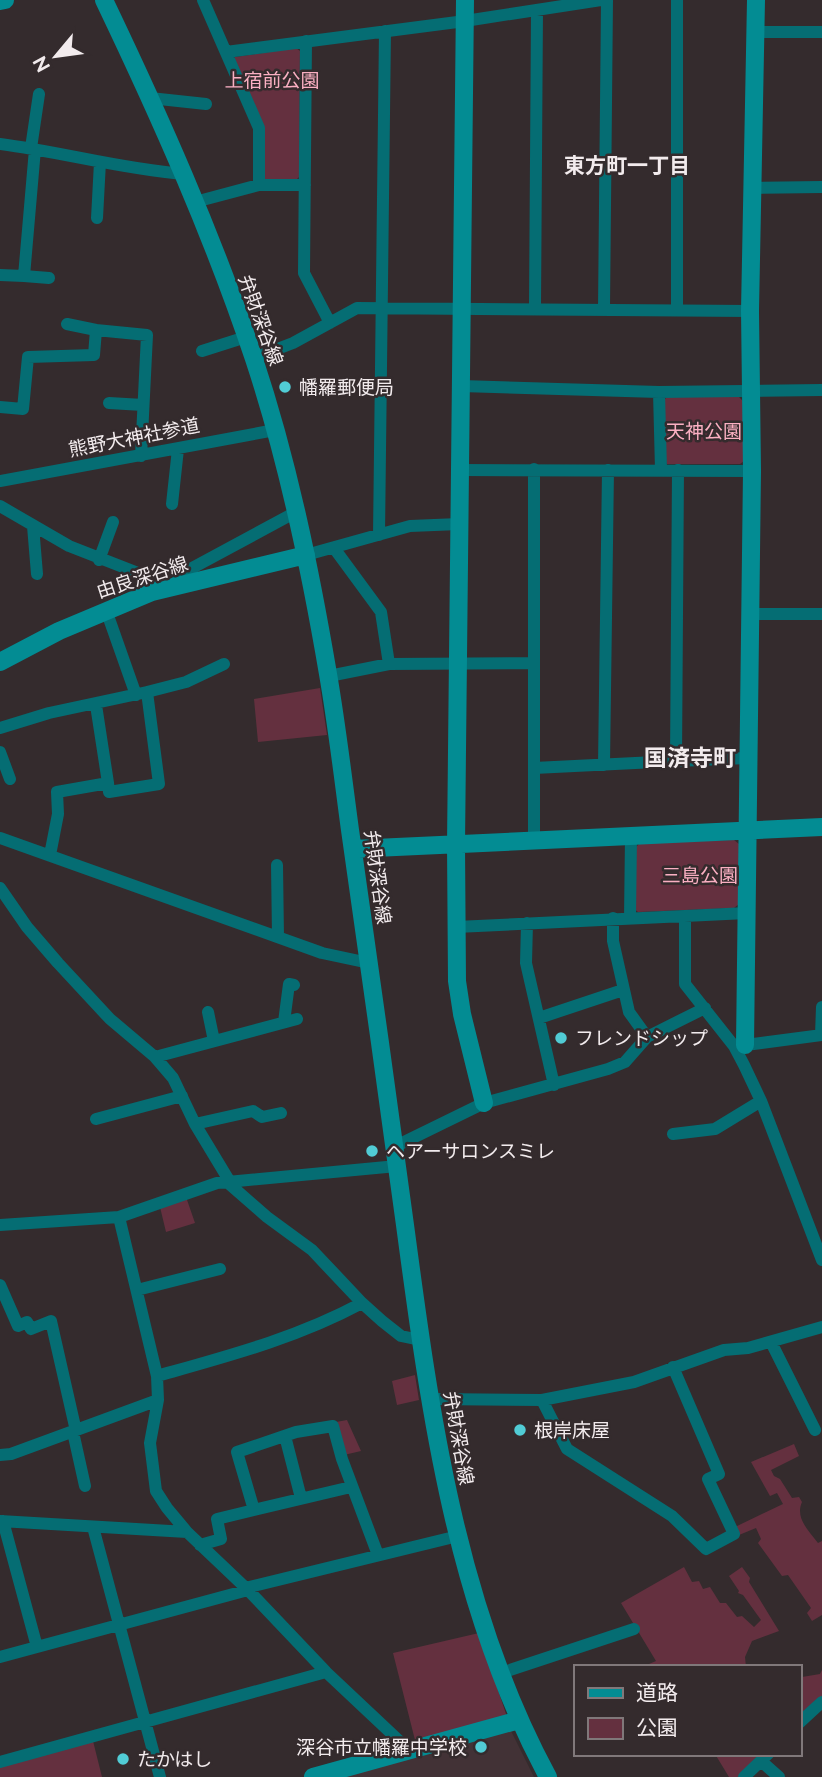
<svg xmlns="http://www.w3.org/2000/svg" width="822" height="1777" font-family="Raleway,'Noto Sans JP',sans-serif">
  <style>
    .built { fill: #423236 }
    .green { fill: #64303f }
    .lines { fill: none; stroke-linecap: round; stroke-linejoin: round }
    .street { stroke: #056d73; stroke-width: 12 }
    .secondary { stroke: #038c93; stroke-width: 18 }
    .poi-dot { fill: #51ccd5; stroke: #342b2d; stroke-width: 2.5 }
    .labels { text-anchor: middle; stroke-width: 5; stroke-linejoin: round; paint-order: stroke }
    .park-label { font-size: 19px; fill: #faafc2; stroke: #342b2d }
    .street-label { font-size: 19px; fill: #f2ebed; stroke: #342b2d }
    .poi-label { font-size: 19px; fill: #f2ebed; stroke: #342b2d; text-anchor: start }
    .neighbourhood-label { font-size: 21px; font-weight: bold; fill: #f2ebed; stroke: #342b2d }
    .quarter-label { font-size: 23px; font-weight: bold; fill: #f2ebed; stroke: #342b2d }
  </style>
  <rect width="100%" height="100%" fill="#342b2d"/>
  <path class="built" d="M510,1729L534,1777H336Z"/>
  <path class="green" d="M296,48L300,51L299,177L296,180H265L262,176L263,128L233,61L235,57Z
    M667,397H739L744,402V461L740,464H667L664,460V400Z
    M320,688L327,735L258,742L254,699Z
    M734,840L739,844V904L734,908L638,912L633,908L634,849L640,843Z
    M186,1197L195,1223L166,1232L160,1207Z
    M415,1375L419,1400L397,1405L392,1381Z
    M347,1420L361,1451L344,1455L336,1422Z
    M794,1444L799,1456L771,1470L774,1476L780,1479L792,1498L799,1497L802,1502C795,1518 808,1530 818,1543L822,1541V1615L812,1621L807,1613L811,1608L788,1575L782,1576L758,1543L761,1539L756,1528L739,1535L735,1527L783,1504L777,1493L770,1496L751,1462Z
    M684,1567L692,1582L699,1581L703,1589L710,1587L720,1603H726L737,1617L742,1616L754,1627L761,1620L743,1595L738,1593L739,1591L729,1576L742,1567L750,1578L749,1582L779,1631L752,1641L745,1657L746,1667H642L656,1661L621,1603Z
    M479,1633L507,1717L416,1744L393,1653Z
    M822,1670V1697L799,1718V1674L802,1677L820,1674Z
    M93,1741L102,1777H0V1766Z
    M715,1754H763L740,1777H729Z"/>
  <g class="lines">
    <path class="street" d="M203,0L259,128V185
      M756,32H822
      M306,41L304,273L330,323
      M226,52L465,21L601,0
      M150,98L206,104
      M0,144C62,152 121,169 183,174
      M31,148L39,94
      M753,188L822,187
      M195,202L259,185H305
      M97,218L100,162
      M0,275L24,276L35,149
      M24,276L49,278
      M535,308L537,10
      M604,309L607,0
      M677,310V0
      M67,324L96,330
      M202,351L246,337
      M254,358L293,343L357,308L750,311
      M461,386L659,392L822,390
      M659,392L661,470
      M109,403L143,405
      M0,407L23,409L28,357L94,355L96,330L147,335L141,456
      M534,469V841
      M460,470L752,471
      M0,481L275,430
      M172,504L178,449
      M0,506L69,546L174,587L181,574L296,512
      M33,526L37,574
      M379,535L385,31
      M334,548L381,612L389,664
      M306,555L410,526L459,524
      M99,560L113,522
      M106,610L136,695
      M750,614H822
      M329,676L389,664L534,663
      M96,705L108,783
      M0,728L49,713L147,692
      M0,752L10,779
      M676,761L748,758
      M604,765L608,470
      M534,768L676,761L678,470
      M0,838L322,953L369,963
      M50,855L58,814L57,792L108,783L109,792L159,784L147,692L186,682L224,664
      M277,865L278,937
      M0,888L27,927L58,963L110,1019L155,1057L173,1078L195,1124L230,1182
      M685,916V984L734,1046L744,1065L761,1101L822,1260
      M613,918V941L629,1012L647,1037
      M630,918L631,836
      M527,923L526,963L554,1085
      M456,927L747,913
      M208,1012L214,1041
      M539,1018L623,990
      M284,1022L289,984L294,985
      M821,1035L822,1007
      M738,1046L822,1035
      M155,1057L297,1019
      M96,1119L182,1096
      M195,1124L253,1111L262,1117L281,1113
      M673,1134L715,1129L761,1101
      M394,1147L484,1103L608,1069L625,1062L647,1037L705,1008
      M227,1182L267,1217L312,1250L362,1303L382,1321L401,1336L420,1340
      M119,1217L157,1376L158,1400L150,1443L156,1491L167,1508L187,1532L248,1590L326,1672L410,1751
      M0,1225L119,1217L217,1183L397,1166
      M0,1285L18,1326L27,1322L31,1329L51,1321L76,1431
      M137,1290L220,1269
      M771,1342L815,1430
      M157,1376C228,1356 297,1338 362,1303
      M430,1399L542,1400L634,1382L724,1350L748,1348L822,1327
      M542,1400L567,1449L672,1516L706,1549L734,1534L708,1479L719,1474L673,1367
      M73,1432L85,1486
      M285,1436L301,1498
      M0,1455L11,1454L158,1400
      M254,1510L351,1487
      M0,1521L187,1532
      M3,1521L37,1647
      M93,1527L160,1777
      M200,1545L221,1539L217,1519L254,1510L237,1452L296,1432L333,1426L342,1459L378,1555
      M245,1588L458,1536
      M0,1657L248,1590
      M501,1673L634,1629
      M799,1723L822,1702
      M761,1761L779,1777
      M0,1762L326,1672
      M744,1777L768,1754"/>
    <path class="secondary" d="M104,0C160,117 213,236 254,359C288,461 310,568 328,674C337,726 343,778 350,830C369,962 387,1093 405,1225C430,1413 456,1607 548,1777
      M465,0L456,845L457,981L462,1014L484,1103
      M0,1L5,0
      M0,662L59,631L152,592L306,555
      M353,849L822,827
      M745,1045L752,471L750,311L756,0
      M313,1777L519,1720"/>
  </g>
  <g class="poi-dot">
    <circle cx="285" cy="387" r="7"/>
    <circle cx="561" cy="1038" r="7"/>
    <circle cx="372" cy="1151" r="7"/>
    <circle cx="520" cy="1430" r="7"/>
    <circle cx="481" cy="1747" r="7"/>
    <circle cx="123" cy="1759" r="7"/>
  </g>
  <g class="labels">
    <g class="park-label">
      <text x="272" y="87">上宿前公園</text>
      <text x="704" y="438">天神公園</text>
      <text x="700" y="882">三島公園</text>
    </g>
    <g class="street-label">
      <text transform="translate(261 320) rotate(70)" y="7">弁財深谷線</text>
      <text transform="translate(134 437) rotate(-11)" y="7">熊野大神社参道</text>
      <text transform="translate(142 577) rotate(-18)" y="7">由良深谷線</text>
      <text transform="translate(378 877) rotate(82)" y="7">弁財深谷線</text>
      <text transform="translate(459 1438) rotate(80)" y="7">弁財深谷線</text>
    </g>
    <g class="poi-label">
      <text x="299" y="394">幡羅郵便局</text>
      <text x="575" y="1045">フレンドシップ</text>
      <text x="386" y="1158">ヘアーサロンスミレ</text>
      <text x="534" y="1437">根岸床屋</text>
      <text x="467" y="1754" text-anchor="end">深谷市立幡羅中学校</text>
      <text x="137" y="1766">たかはし</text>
    </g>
    <g class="neighbourhood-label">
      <text x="627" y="173">東方町一丁目</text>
    </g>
    <g class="quarter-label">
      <text x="690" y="766">国済寺町</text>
    </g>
  </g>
  <rect x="574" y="1665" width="228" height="91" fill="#342b2d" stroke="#80787a" stroke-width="2"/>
  <rect x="588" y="1688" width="35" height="10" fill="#038c93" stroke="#80787a" stroke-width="2"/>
  <text x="636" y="1700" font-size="21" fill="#f2ebed">道路</text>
  <rect x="588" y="1718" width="35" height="21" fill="#64303f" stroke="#80787a" stroke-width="2"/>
  <text x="636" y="1735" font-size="21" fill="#f2ebed">公園</text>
  <g transform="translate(56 56) rotate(241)" stroke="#342b2d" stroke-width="5" paint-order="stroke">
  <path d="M0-5L12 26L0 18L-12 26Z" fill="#f2ebed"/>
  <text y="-10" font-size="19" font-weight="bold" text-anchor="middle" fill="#f2ebed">N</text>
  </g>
</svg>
